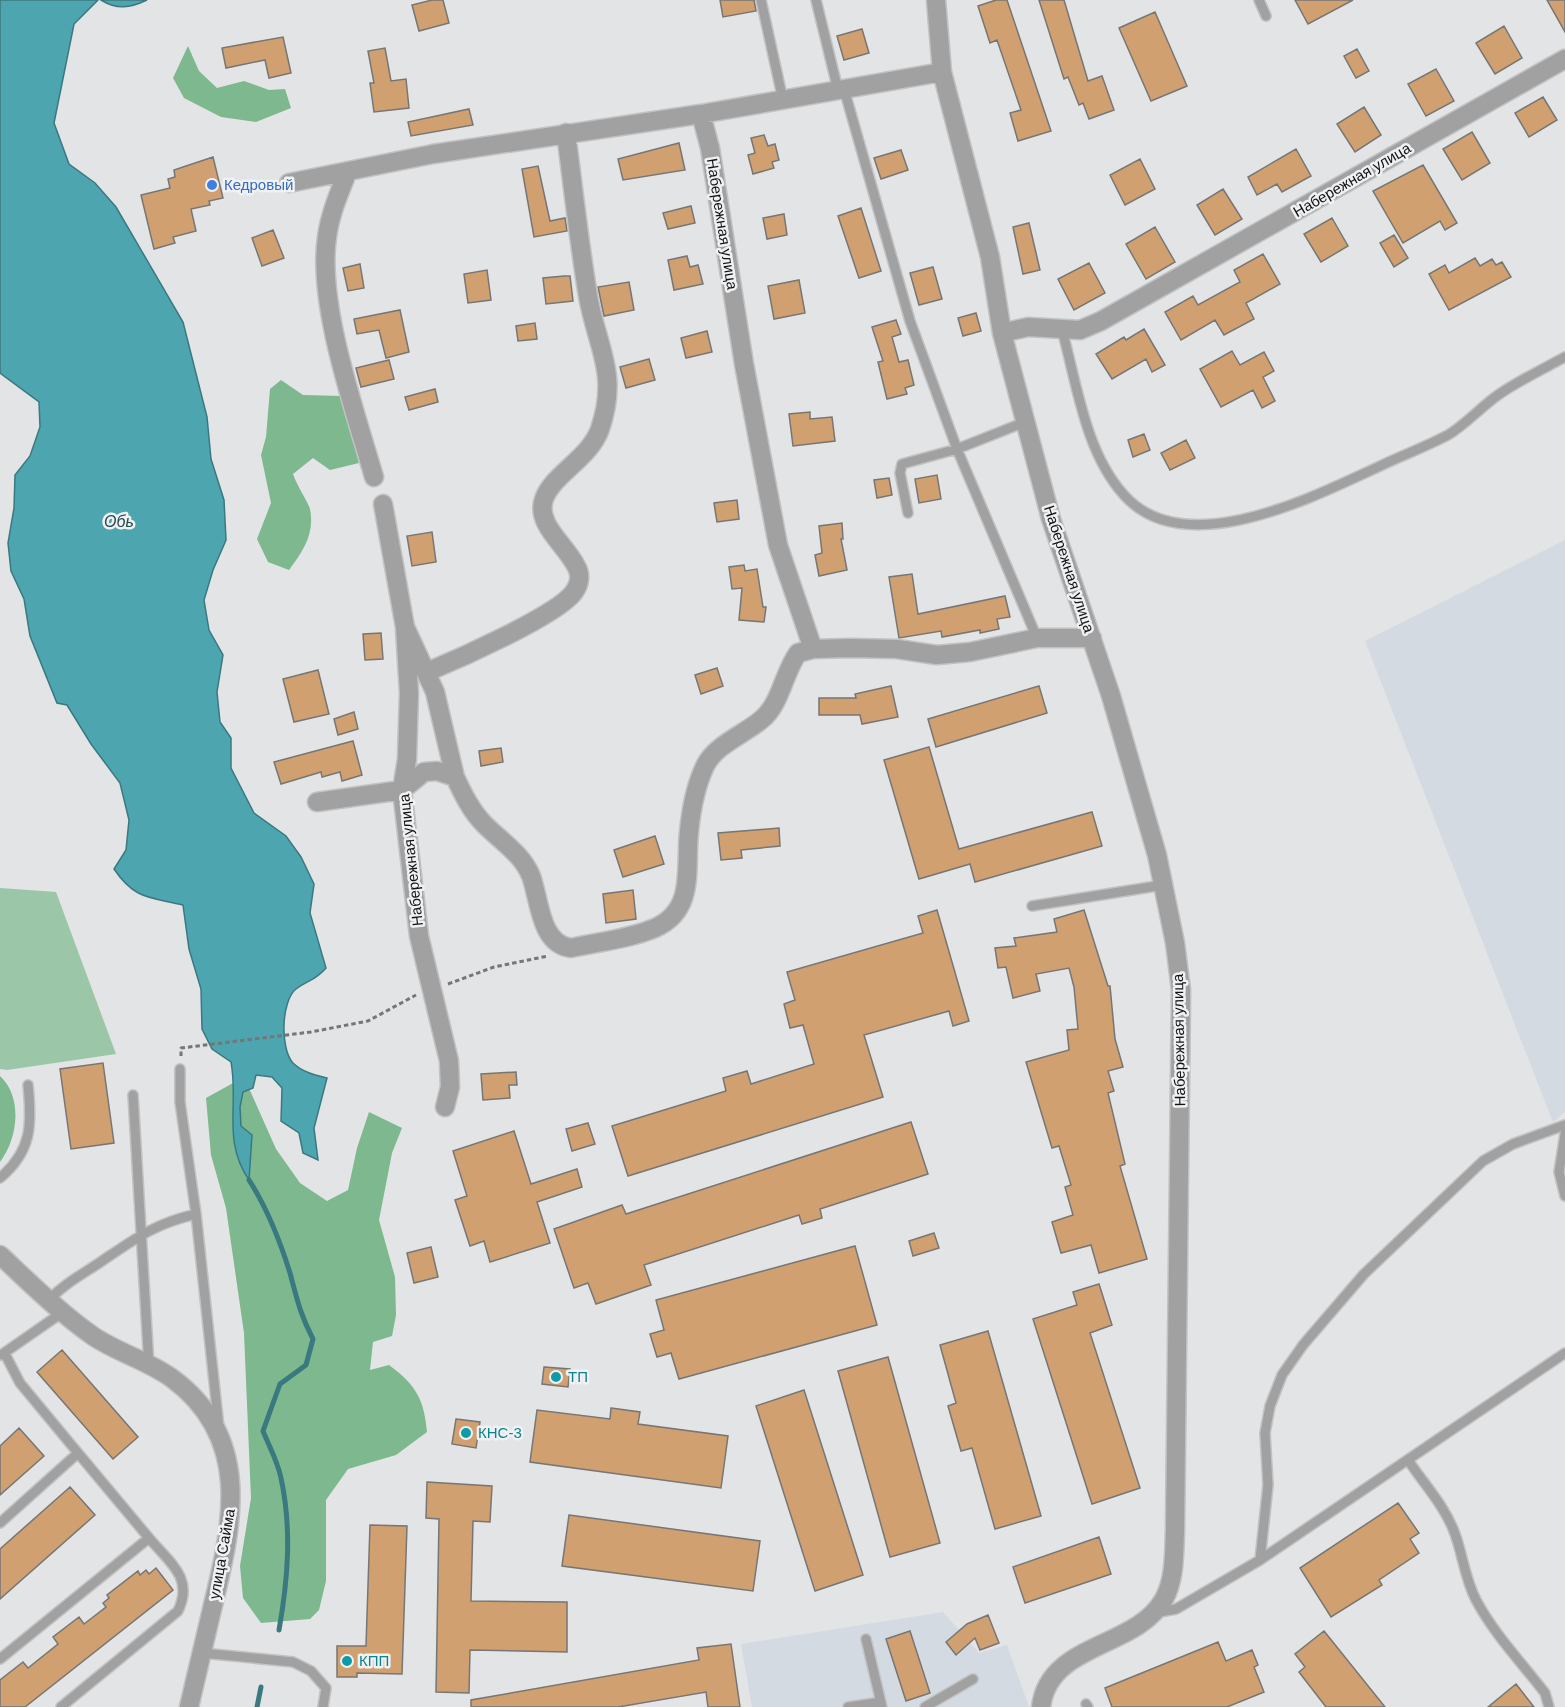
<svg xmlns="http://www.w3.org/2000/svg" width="1565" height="1707" font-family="Arial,sans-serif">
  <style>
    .built { fill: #d4dae2 }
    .green { fill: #9bc6a7 }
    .forest { fill: #7db88f }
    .water { fill: #4da5af; stroke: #3b7980; stroke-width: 1.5 }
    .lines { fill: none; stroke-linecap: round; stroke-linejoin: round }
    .stream { stroke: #3b7980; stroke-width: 5 }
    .building { fill: #d0a071; stroke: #777674; stroke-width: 1.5 }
    .service-casing { stroke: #c1c2c4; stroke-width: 12 }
    .minor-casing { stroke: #c1c2c4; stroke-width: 21 }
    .path { stroke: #757678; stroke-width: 3; stroke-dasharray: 4.5 3; stroke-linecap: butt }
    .service { stroke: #a2a1a1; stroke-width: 9 }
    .minor { stroke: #a2a1a1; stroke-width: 18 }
    .shop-dot { fill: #3f7fe0; stroke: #f0f1f3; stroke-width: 2 }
    .culture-dot { fill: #0f9aa8; stroke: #f0f1f3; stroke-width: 2 }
    .labels { text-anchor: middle; stroke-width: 5; stroke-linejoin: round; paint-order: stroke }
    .street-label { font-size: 15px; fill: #121213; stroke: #f0f1f3 }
    .shop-label { font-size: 15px; fill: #366cbe; stroke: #f0f1f3; text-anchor: start }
    .culture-label { font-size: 15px; fill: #0d838f; stroke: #f0f1f3; text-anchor: start }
    .water-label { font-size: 16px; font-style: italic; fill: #234b50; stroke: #f0f1f3 }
  </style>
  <rect width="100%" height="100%" fill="#e2e4e6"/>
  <path class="built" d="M1565,540V1112L1553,1122L1365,641Z
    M943,1612L979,1653L1007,1645L1029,1707H752L741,1644Z"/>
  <path class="green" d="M0,888L56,892L116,1054L7,1070L0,1069Z"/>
  <path class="forest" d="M188,46L199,71L217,88L244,81L269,90L285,89L291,108L256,122L221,117L184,98L173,78Z
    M281,380L303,395L341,396L359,463L330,470L313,458L293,474C297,486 308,502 310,509C315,534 303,551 289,570L268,562L257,539L271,503L261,455L266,437L270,389Z
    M0,1076C23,1097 18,1139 0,1162Z
    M244,1077L276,1149L300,1183L327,1201L348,1190L357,1148L369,1112L402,1128L392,1153L379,1220L395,1277L396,1315L392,1336L373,1342L370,1370L389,1365C416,1385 424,1399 427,1432L396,1455L348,1469L326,1500V1581L319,1610L310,1619L261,1623L243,1598L240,1566L251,1498L244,1333L226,1208L211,1155L206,1098Z"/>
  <path class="water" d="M0,0H98L74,24L54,123L69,164L95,183L116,207L183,322L207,417L211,459L224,500L226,540L213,570L204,600L209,630L223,655L217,692L220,722L231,738V768L254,813L286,836L301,857L314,884L310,913L326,968C315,981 308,980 296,989C281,1001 280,1049 293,1063C302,1072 315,1075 327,1078L314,1128L318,1160L303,1153L299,1133L281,1121L282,1088L272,1077L256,1075L253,1088L243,1092L240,1107L241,1126L252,1135L249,1180C222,1141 239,1104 231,1062L212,1049L202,1029L201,989L189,949L183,905C150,897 135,900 114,869L126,850L129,820L120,783L91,744L67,705L57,703L30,636L24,599L11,571L8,543L14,508L15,475L30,456L40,427L39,402L0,373Z
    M101,0H147C130,8 117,10 101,0Z"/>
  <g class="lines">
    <path class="stream" d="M249,1180C267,1208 280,1241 290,1273C297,1299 300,1314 313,1339L306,1365L280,1384L263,1431C269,1446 278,1462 281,1478C292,1529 288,1579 279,1630
      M257,1707L261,1687"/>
  </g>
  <path class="building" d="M432,0H443L449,23L419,31L412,5Z
    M720,0H754L756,11L723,17Z
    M996,0H1007L1051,131L1018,141L1010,113L1021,110L997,40L990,43L978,6Z
    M1039,0H1064L1088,81L1102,76L1114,110L1089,119L1083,103L1079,105L1068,77L1064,79Z
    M1295,0H1353L1308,24Z
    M1547,0H1565V32Z
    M1155,12L1187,86L1151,101L1119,28Z
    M1504,26L1522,58L1495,74L1476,43Z
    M862,29L869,53L844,60L837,36Z
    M283,37L291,73L269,78L265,60L226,68L222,48Z
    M385,48L391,81L406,79L409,108L374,112L370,83H374L368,51Z
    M1357,49L1369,71L1356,78L1344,56Z
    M1436,69L1454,101L1426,116L1408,84Z
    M1543,97L1557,120L1529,137L1515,113Z
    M1364,107L1381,135L1355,152L1337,124Z
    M469,109L473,125L411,136L408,122Z
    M1472,132L1490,163L1462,180L1443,149Z
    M764,135L768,146L775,144L779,160L772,162L774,168L753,174L748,155L755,153L751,138Z
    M679,143L685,170L623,180L618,159Z
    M1296,149L1311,176L1282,192L1277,184L1257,195L1248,177Z
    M901,150L908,170L881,179L874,158Z
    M213,157L223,198L209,201L210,205L191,209L196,231L173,237L175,243L154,249L141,195L170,188L168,179L175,177L174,170Z
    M1140,159L1155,189L1125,205L1110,175Z
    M1423,165L1457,223L1445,230L1440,221L1403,243L1373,191Z
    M538,166L550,221L565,218L567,231L534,237L522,169Z
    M1223,189L1242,219L1215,235L1197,205Z
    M691,206L695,223L668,229L663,213Z
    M861,208L881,271L859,278L838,216Z
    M784,214L787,235L767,239L763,218Z
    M1332,218L1348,246L1321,262L1304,234Z
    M1029,223L1040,270L1023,274L1013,227Z
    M1155,227L1175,262L1146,279L1126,244Z
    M273,230L284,258L262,266L252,238Z
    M1394,235L1408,258L1394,267L1380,243Z
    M1263,254L1280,284L1246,303L1254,319L1224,335L1215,320L1181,340L1165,312L1193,296L1198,305L1240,282L1234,270Z
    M687,256L690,267L698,265L703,284L674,290L668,260Z
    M1475,258L1480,266L1492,259L1496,265L1502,262L1511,277L1449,310L1429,274L1445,265L1449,273Z
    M1089,263L1105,293L1074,310L1058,279Z
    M360,264L364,288L348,291L343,268Z
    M933,267L942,299L919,305L910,273Z
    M487,270L491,300L468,303L464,274Z
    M564,276H570L573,301L546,304L543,278Z
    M799,280L805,313L774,319L768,286Z
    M629,282L634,310L604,316L598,287Z
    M400,310L409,352L386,358L379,330L357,334L354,319Z
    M976,313L981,331L963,336L958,318Z
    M896,320L901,334L892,337L899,362L908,360L914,385L905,388L907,394L887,399L878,362L883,361L872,327Z
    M535,323L537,339L518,341L516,326Z
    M1144,329L1165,365L1152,372L1146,359L1112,379L1096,354L1124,337L1126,340Z
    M707,331L712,352L686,358L681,338Z
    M1232,351L1240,365L1264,352L1274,371L1263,377L1275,401L1262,408L1253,390L1221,407L1200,369Z
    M649,359L655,380L626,388L620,367Z
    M389,360L394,379L361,387L356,368Z
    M435,389L438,402L409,410L405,397Z
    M810,412V419L832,417L835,441L793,446L789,414Z
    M1144,434L1150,450L1133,457L1128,440Z
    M1186,440L1195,458L1170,470L1161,453Z
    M937,475L941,499L919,503L915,479Z
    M889,478L892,495L877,498L874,480Z
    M737,500L739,519L717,522L714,503Z
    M842,523L843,539H841L847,570L819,576L815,555L822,553L819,526Z
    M432,532L436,562L412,566L407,536Z
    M744,565L745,571L757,569L763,607H766L764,622L739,620L742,588L732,589L729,567Z
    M912,574L918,614L1005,596L1010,617L997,619L999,629L980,633V630L942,637L941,631L899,638L889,577Z
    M381,633L383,659L365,660L363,634Z
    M717,668L723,686L701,694L695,675Z
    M318,670L329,714L294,722L283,679Z
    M891,686L898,717L862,724L860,715H819V698H856L855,694Z
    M1039,686L1047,713L936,747L928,719Z
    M354,712L358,729L338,735L334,719Z
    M353,741L362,775L342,781L340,772L322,777L321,772L281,784L274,762Z
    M929,747L959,849L1092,812L1102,846L975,882L970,864L919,879L884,760Z
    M501,748L503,762L481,766L479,751Z
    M779,828L780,846L741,850L742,858L721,860L718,833Z
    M655,836L664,864L623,877L614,850Z
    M633,890L636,919L606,923L603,894Z
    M937,910L969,1021L953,1026L949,1011L864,1035L883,1097L628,1176L612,1126L726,1091L723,1078L747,1071L751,1084L814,1064L803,1025L790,1028L784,1004L795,1000L787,972L923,933L918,916Z
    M1084,910L1108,986H1110L1115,1039L1123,1067L1108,1071L1114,1091L1108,1093L1125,1164L1120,1166L1147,1259L1099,1273L1091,1245L1061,1253L1052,1222L1073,1215L1065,1187L1071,1185L1059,1146L1052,1148L1026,1062L1069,1050L1067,1030L1078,1029L1074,987L1069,968L1036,974L1040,991L1013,998L1006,967L998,968L995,948L1016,946L1014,938L1057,932L1054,919Z
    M103,1063L114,1143L71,1149L60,1069Z
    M516,1072L517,1085H509L510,1098L483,1100L481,1074Z
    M911,1122L928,1174L820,1209L822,1218L802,1224L799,1215L644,1265L651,1285L596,1304L588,1283L574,1288L554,1229L622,1205L626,1214Z
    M588,1123L595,1144L572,1151L566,1129Z
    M514,1131L531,1184L577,1169L582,1187L537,1202L550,1243L490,1262L484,1241L470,1246L455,1200L467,1196L453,1151Z
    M934,1233L939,1248L913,1256L909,1241Z
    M855,1246L877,1325L679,1379L671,1353L657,1357L650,1334L664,1330L656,1300Z
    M431,1247L438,1277L414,1283L407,1253Z
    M1099,1284L1112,1325L1090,1333L1140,1488L1092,1504L1033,1319L1077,1305L1073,1292Z
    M988,1331L1041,1516L995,1529L972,1448L961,1451L948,1406L956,1403L940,1345Z
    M62,1350L138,1437L113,1459L37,1372Z
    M888,1357L940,1543L890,1557L838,1371Z
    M544,1367L570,1369L568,1387L542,1384Z
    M804,1390L863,1575L815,1591L756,1406Z
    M611,1408L640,1412L638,1424L728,1436L721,1488L530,1462L537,1410L610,1419Z
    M456,1419L480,1422L476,1448L452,1444Z
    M19,1428L44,1456L0,1495V1446Z
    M427,1482L492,1486L490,1522L473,1521L471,1601L567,1602V1652L470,1650L469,1693L436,1692L439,1519L426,1518Z
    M70,1487L95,1515L0,1599V1549Z
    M1398,1503L1419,1533L1410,1539L1419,1553L1379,1580L1382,1585L1331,1617L1300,1568Z
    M569,1515L760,1541L753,1591L562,1566Z
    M370,1525L407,1526L402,1674L357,1673V1677H337V1646H366Z
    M1099,1537L1111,1574L1025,1603L1013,1567Z
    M156,1568L173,1590L25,1707H0V1680L23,1662L28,1668L58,1644L53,1637L79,1617L84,1624L106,1607L103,1603L109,1598L107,1595L138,1571L140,1575L146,1570L149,1574Z
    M988,1615L999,1643L980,1650L975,1638L956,1655L946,1642L967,1624Z
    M910,1631L930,1693L906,1701L886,1639Z
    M1324,1631L1385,1707H1326L1299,1672L1305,1667L1295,1654Z
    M1218,1642L1226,1661L1252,1650L1258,1665L1254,1667L1264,1692L1227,1707H1112L1105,1688Z
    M731,1644L740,1707H708L706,1692L618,1707H471V1700L699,1660L697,1648Z
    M1516,1684L1534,1707H1488Z"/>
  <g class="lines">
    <g class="service-casing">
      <path id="service" d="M761,0L783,100
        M816,0L838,90
        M1259,0L1266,16
        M844,89L910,321L957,449L1037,638
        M1062,330C1077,384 1085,452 1124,495C1184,563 1313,497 1378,467C1401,456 1425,447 1448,435C1466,424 1481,407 1498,395C1518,381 1543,369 1565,357
        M908,513L900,473L902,464L957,449L1025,422
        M1032,906L1163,885
        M180,1069V1102L196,1214L219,1428
        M133,1095L149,1366
        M1565,1134L1559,1172L1565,1196
        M0,1178C32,1151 32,1125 28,1085
        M49,1300C65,1283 83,1274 102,1261C136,1238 154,1224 196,1214
        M5,1354L20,1383L78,1453
        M1,1355L63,1312
        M1408,1460C1424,1484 1445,1506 1455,1534C1463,1556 1465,1579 1476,1600C1494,1634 1522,1663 1545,1693L1549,1707
        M0,1523L78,1453L149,1538L0,1659
        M1260,1560L1268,1485L1265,1433L1270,1406L1282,1375L1303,1345L1364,1274L1483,1161L1513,1144L1565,1125
        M1154,1613L1176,1609L1260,1560L1565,1353
        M866,1639L882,1707
        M202,1653L293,1662L311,1671L326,1688L323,1707
        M1086,1704L1088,1707
        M61,1707L178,1611C194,1578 170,1563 149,1538
        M848,1707L881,1702
        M925,1707L973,1679"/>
    </g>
    <g class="minor-casing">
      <path id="minor" d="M936,0L942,72L990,257L1002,333L1051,519L1111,696L1157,855L1175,943L1181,990L1175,1531C1174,1553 1175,1579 1164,1599C1136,1649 1049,1642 1041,1707
        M701,114L710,148L744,364L778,545L813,649
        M348,171C339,193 330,214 327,237C317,304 355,411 374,477
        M289,183L433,154L701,114L942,72
        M1002,333L1028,327L1080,330L1101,321L1565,59
        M383,504L405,627L409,693L407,759L402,790L419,936L449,1061L450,1087L445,1107
        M405,627L435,692L455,777C463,794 471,811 485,825C501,841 522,854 531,876C540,901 540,944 571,948C598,942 629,939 655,928C696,910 685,868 689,832C691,811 696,785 705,766C715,745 743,735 761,720C781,704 783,674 798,653L813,649L850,648L897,649L937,655L970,652L1037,638H1092
        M427,672C456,660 558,615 574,592C580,584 581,574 576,566C566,545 535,524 544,499C552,475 590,458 600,429C619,373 597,348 588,296C579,242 573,187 566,133
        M317,802L402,790L424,772L437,771L455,777
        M0,1255C30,1283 60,1313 93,1336C118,1353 149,1361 173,1379C252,1438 233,1523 213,1605C205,1639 197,1673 189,1707"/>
    </g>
    <path class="path" d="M448,984L494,967L548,956
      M181,1056V1048L311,1032L368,1021L416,995"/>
    <use href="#service" class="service"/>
    <use href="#minor" class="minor"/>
  </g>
  <circle class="shop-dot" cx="212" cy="185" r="6"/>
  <g class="culture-dot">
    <circle cx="556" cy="1377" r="6"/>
    <circle cx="466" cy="1433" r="6"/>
    <circle cx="347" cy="1661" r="6"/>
  </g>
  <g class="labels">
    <g class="street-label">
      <text transform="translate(1352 180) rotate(-30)" y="5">Набережная улица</text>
      <text transform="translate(722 224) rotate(81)" y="5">Набережная улица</text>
      <text transform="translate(1069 569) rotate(72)" y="5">Набережная улица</text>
      <text transform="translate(411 860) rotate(-96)" y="5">Набережная улица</text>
      <text transform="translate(1179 1040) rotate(-91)" y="5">Набережная улица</text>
      <text transform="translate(222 1554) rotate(-80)" y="5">улица Сайма</text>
    </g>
    <g class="shop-label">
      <text x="224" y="190">Кедровый</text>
    </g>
    <g class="culture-label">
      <text x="568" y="1382">ТП</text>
      <text x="478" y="1438">КНС-3</text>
      <text x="359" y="1666">КПП</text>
    </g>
    <g class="water-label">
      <text x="119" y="527">Обь</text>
    </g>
  </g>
</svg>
